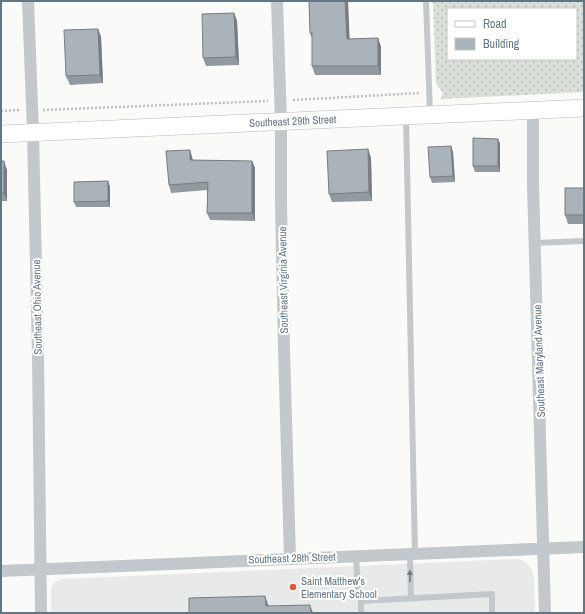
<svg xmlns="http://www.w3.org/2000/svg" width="585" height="614" font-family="'Archivo Narrow',sans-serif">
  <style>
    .built { fill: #e8e9e9 }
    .grass { fill: url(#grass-dots); fill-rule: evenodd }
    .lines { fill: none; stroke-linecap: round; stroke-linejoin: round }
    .secondary-casing { stroke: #b3babf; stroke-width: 18 }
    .path { stroke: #bbbfc2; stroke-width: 2.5; stroke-dasharray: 2 2; stroke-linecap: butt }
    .lane { stroke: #c3c8cc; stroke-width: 6 }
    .street { stroke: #c3c8cc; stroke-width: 12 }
    .secondary { stroke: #fff; stroke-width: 17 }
    .wall { fill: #929a9f }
    .shaded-wall { fill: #777d82 }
    .building { fill: #aab3b9; stroke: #777d82 }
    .oneway { fill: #6a7a87 }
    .poi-dot { fill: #e4572e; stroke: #fff; stroke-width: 1.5 }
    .labels { text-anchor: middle; stroke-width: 4; stroke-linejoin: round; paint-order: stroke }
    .street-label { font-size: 11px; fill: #657683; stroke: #fff }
    .poi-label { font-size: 11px; fill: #657683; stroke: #fff; text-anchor: start }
  </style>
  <defs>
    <pattern id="grass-dots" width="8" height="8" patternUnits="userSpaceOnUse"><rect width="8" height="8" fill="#dadfd7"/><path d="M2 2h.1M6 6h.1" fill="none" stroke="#b4b9b4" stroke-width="1.8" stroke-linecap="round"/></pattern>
  </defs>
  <rect width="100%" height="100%" fill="#fafaf8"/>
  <path class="built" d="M518,559L527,563L531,568L534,576L535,613H51V590L54,583L61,579Z"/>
  <path class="grass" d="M433,1H584V92L441,99L443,93L436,83ZM448,9H576V59H448Z"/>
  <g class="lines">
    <g class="secondary-casing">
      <g id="secondary">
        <path id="s1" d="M1,134L584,108"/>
      </g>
    </g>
    <path class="path" d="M293,100L420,93
      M43,110L268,101
      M1,111L20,110"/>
    <path class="lane" d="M426,1L430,114
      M406,117L415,554
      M535,243L584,241
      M410,554L411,598
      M356,556L358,590L361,601V613
      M361,601L492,594V613"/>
    <path class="street" d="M28,1L33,132L38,355L41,613
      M277,1L281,122V203L284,348L290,558
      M533,110V185L545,613
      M1,571L584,547"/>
    <use href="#secondary" class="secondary"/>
  </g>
  <path class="wall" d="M309,1H348L349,39L378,38L381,47V75H315L312,66V38L310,33Z
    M234,13L237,21L239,65L206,66L203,58Z
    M98,29L101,37L103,83L70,85L66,76Z
    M498,139L500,144V172H475L473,166Z
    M451,146L453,152L455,182L432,183L430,177Z
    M368,149L371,158L372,201L332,202L329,194Z
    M190,150L192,157L193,160L252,161L255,168V221L210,220L207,213V190L171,193L169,185Z
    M1,161L7,170V201H1Z
    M108,181L110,187V207H76L74,202Z
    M584,188V224H568L565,215Z"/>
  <path class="shaded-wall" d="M345,1H348L350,47L347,39Z
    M234,13L237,21L239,65L236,57Z
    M98,29L101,37L103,83L100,75Z
    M378,38L381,47V75L378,66Z
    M498,139L500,144V172L498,166Z
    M451,146L453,152L455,182L453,176Z
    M368,149L371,158L372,201L369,192Z
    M190,150L192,157L193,168L190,160Z
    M4,161L7,170V201L4,193Z
    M252,161L255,168V221L252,213Z
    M108,181L110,187V207L108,201Z
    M265,596L269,607L266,606Z
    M310,605L313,613H311Z"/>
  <path class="building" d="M309,1H345L347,39L378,38V66H312V33H310Z
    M234,13L236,57L203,58L202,14Z
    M98,29L100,75L66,76L64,30Z
    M473,138L498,139V166H473Z
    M451,146L453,176L430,177L428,147Z
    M368,149L369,192L329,194L327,151Z
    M190,150V160L252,161V213H207L208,182L169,185L166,151Z
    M1,161H4V193H1Z
    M108,181V201L74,202V182Z
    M565,188H584V215H565Z
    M265,596L266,606L310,605L311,613H189V598Z"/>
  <defs><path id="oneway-solid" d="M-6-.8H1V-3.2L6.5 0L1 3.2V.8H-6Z"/></defs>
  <use class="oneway" href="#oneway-solid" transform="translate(410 576) rotate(-91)"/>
  <circle class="poi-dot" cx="293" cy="587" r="4"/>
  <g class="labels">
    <g class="street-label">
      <text dy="4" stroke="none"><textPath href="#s1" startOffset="292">Southeast 29th Street</textPath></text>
      <text transform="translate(283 280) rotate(-91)" y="4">Southeast Virginia Avenue</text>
      <text transform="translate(37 307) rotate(-91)" y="4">Southeast Ohio Avenue</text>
      <text transform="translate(539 361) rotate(-92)" y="4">Southeast Maryland Avenue</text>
      <text transform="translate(292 558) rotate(-2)" y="4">Southeast 28th Street</text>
    </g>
    <g class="poi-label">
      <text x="301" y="585">Saint Matthew's<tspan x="301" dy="13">Elementary School</tspan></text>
    </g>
  </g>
  <rect width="585" height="614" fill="none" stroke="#657683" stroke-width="4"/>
  <rect x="447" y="8" width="130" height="52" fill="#ffffff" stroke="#c1c8cd"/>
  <rect x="455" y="21" width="20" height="6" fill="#ffffff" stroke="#c1c8cd"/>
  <text x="483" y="28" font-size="12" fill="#657683">Road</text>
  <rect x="455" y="38" width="20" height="12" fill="#aab3b9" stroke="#c1c8cd"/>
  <text x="483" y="48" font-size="12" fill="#657683">Building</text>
</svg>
